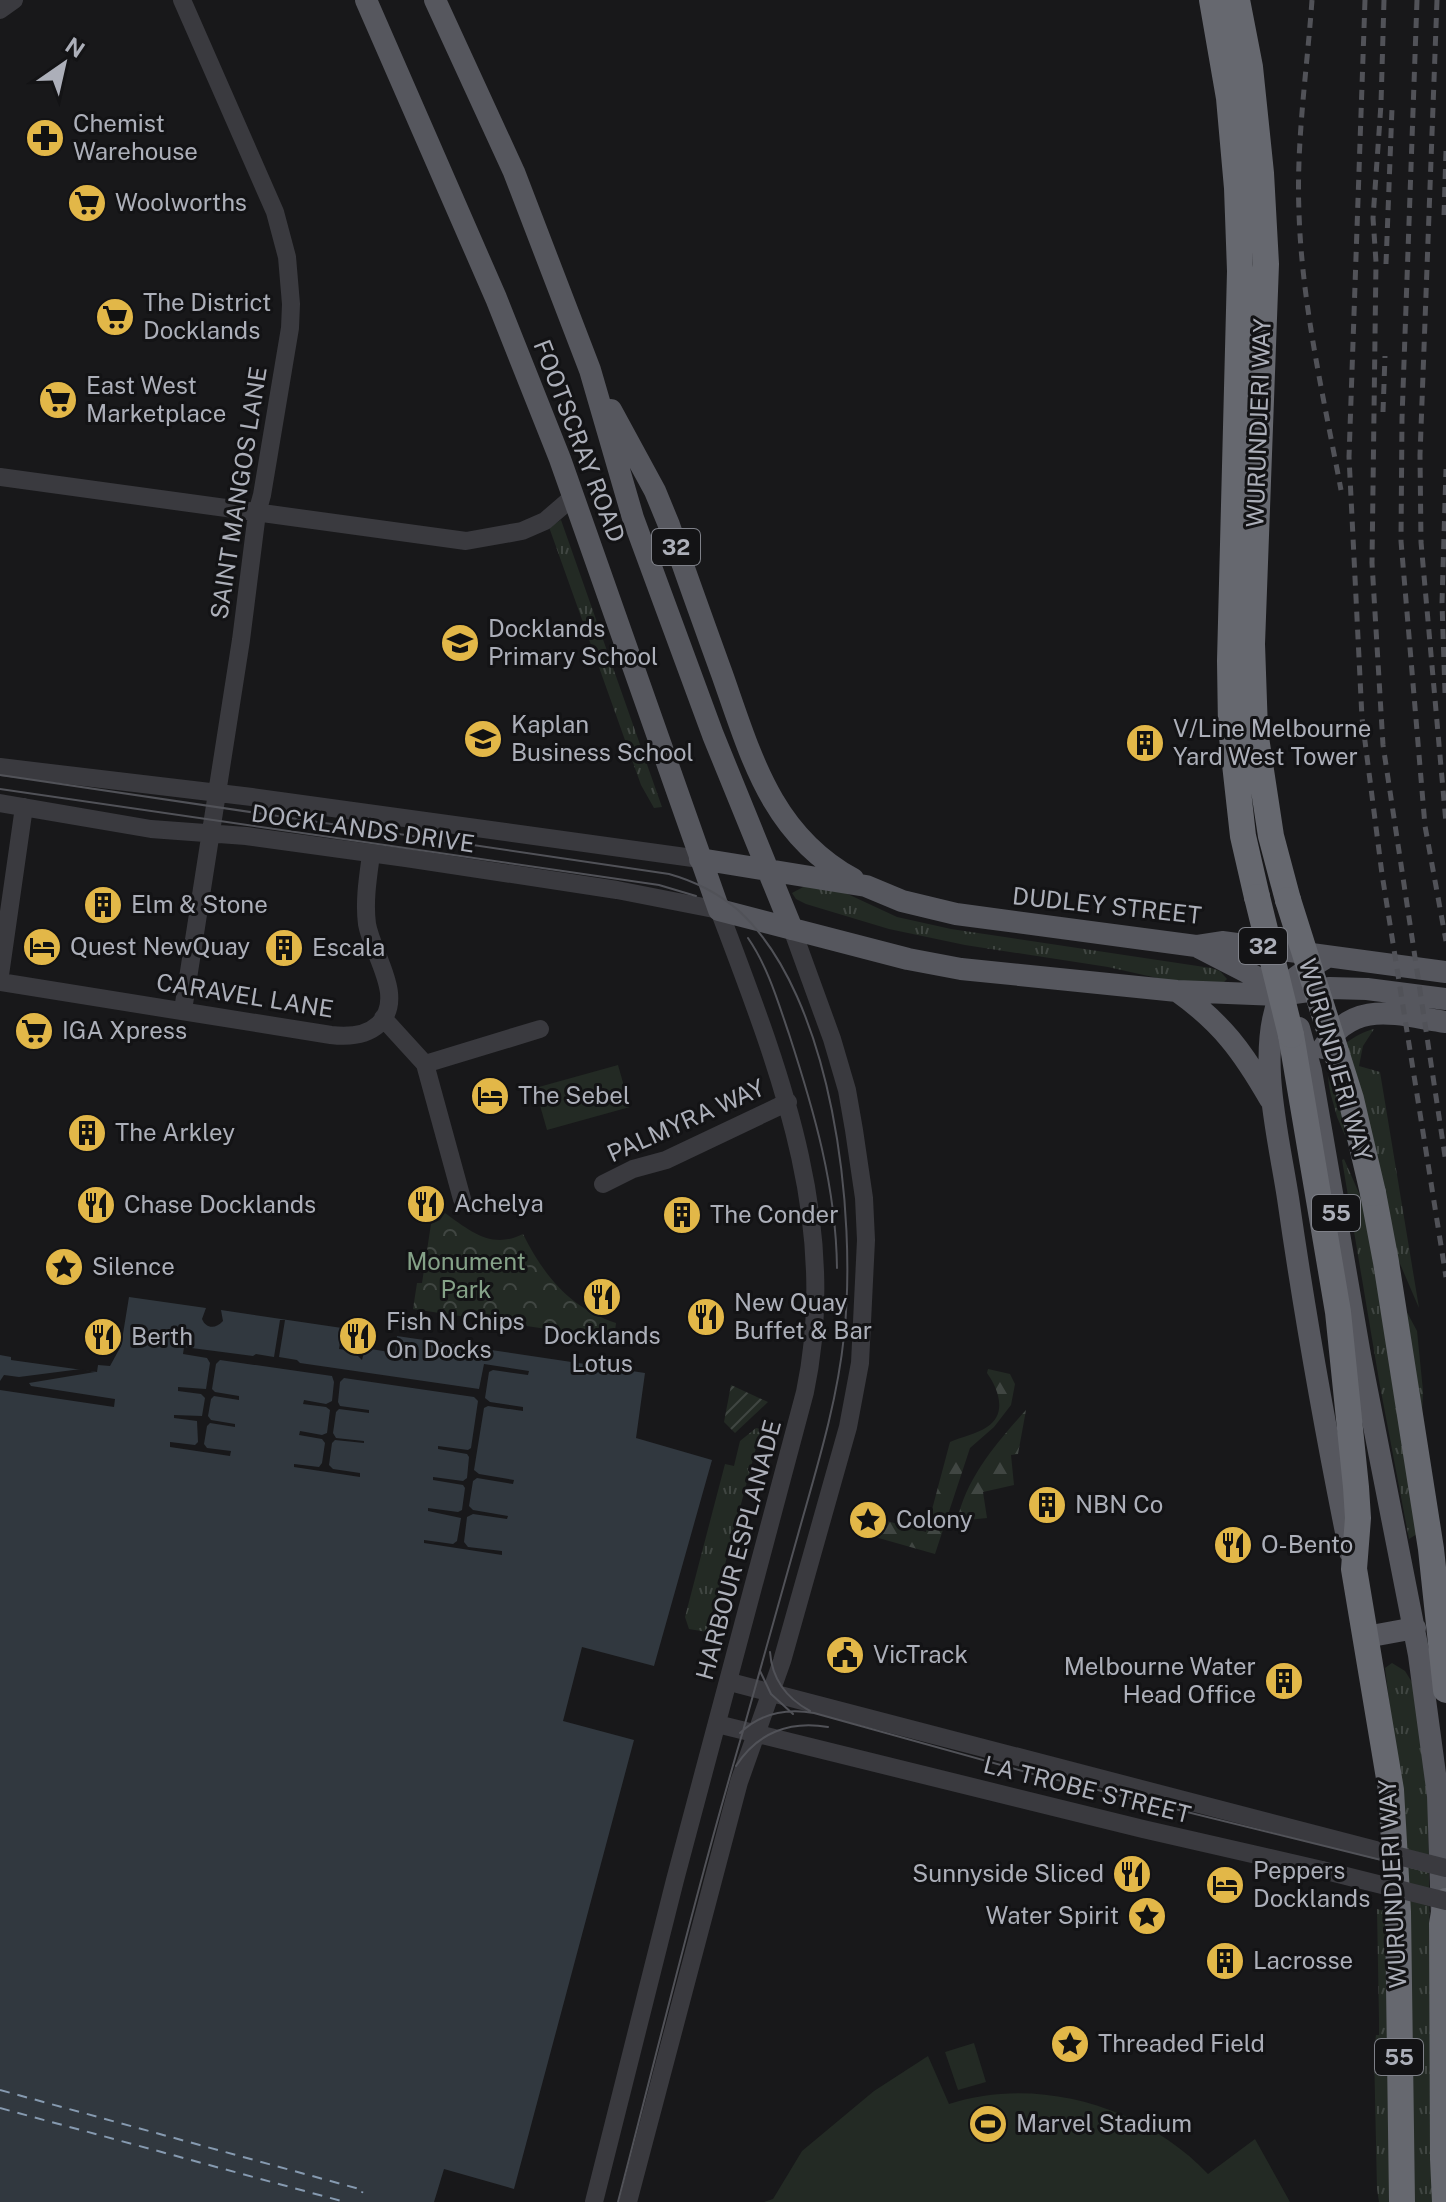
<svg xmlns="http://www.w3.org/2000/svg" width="1446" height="2202" font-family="'Public Sans',sans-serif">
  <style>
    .grass { fill: url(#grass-tufts) }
    .forest { fill: url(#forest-firs) }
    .park { fill: url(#park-crowns) }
    .garden { fill: url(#garden-furrows) }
    .pitch { fill: #232a24 }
    .water { fill: #31383f }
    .pier { fill: #18181a }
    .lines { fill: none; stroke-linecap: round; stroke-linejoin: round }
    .ferry { stroke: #869ab0; stroke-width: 2; stroke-dasharray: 10 8; stroke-linecap: butt }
    .minor { stroke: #3a3a3f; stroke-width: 18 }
    .major { stroke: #56575e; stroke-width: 22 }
    .highway { stroke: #66686f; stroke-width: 26 }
    .tram { stroke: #515258; stroke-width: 2 }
    .rail { stroke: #515258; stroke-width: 5; stroke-dasharray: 10 8; stroke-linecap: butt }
    .minor-bridge { stroke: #3a3a3f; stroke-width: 18 }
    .highway-bridge { stroke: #66686f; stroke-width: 26 }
    .labels { text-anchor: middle; stroke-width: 6; stroke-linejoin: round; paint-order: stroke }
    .shield { fill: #131315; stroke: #7e8088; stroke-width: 2 }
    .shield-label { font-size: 22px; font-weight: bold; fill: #acafb9 }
    .poi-label { font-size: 24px; fill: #acafb9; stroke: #131315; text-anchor: start }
    .street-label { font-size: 24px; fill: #acafb9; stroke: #131315 }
    .park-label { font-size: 24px; fill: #85a288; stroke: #131315 }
  </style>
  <defs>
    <pattern id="grass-tufts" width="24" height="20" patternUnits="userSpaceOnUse" patternTransform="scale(2)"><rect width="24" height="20" fill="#232a24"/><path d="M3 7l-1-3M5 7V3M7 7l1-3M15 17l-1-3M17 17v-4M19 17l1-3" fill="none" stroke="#404642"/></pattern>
    <pattern id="forest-firs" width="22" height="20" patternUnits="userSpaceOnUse" patternTransform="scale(2)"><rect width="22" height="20" fill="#232a24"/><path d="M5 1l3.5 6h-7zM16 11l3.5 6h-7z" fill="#404642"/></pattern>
    <pattern id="park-crowns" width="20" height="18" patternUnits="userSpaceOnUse" patternTransform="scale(2)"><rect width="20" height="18" fill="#232a24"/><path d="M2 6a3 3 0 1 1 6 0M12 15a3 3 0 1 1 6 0" fill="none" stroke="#404642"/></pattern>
    <pattern id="garden-furrows" width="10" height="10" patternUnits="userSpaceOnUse" patternTransform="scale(2)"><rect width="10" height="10" fill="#232a24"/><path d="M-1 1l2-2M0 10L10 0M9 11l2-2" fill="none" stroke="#404642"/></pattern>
  </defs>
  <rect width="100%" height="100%" fill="#18181a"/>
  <path class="grass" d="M561,520L662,807L654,808L641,785L549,527Z
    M805,886L839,890L897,917L951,929L1211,968L1220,971L1227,979L1223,983L1175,982L1108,967L965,945L889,929L806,904L796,899L792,893Z
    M1374,1029L1363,1046L1359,1066L1380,1072L1419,1308L1337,1117C1334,1103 1326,1085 1329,1071C1332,1049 1355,1034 1374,1029Z
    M1344,1159L1387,1257L1402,1303L1417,1331L1423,1391L1417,1534L1409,1539L1380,1386L1342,1160Z
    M756,1428L761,1429L707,1632L689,1629L685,1617L725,1464L734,1466L740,1441Z
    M1392,1663L1405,1671L1415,1687L1428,1798L1433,2202H1413L1402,1804L1385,1668Z
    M1377,1909L1388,1912L1393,2202H1379L1377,2189L1374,2050L1376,2035H1379V2020Z"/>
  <path class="forest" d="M988,1369L1010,1374L1015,1384L1011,1405L994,1427L970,1448L935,1554L875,1537L880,1519L926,1532L950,1442C961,1437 977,1434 987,1427C1008,1414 998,1388 987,1373Z
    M1026,1410L1018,1454L1011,1455L1014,1485L983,1492L987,1518L957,1521C966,1478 997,1442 1026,1410Z"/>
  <path class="park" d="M445,1213C470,1231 492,1250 523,1234C544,1276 570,1308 616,1323L614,1339L413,1309L417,1283H422L431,1224L440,1220Z"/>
  <path class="garden" d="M731,1385L768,1402L735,1433L724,1422Z"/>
  <path class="pitch" d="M618,1065L630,1107L547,1130L535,1088Z
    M974,2043L986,2082L958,2090L945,2052Z
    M928,2056L949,2104C1038,2075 1145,2107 1208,2174L1255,2139L1290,2202H764L773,2199L802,2151L874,2091Z"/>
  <path class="water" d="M129,1297L206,1308L202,1319C206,1329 216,1329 223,1321L221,1310L342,1328L339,1349L353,1351L362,1360L365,1348L395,1353L397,1336L645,1373L636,1438L712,1460L654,1666L582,1647L563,1721L634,1740L514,2189L444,2169L434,2202H0V1355L11,1357V1360L97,1372L98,1365L110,1366L121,1346Z"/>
  <path class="pier" d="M280,1320H285L279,1357L297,1360L300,1363L479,1389L484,1364L529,1371L528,1375L493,1370L489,1372L485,1398L490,1402L523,1407V1411L488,1406L484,1408L474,1470L479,1474L514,1480L513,1484L477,1478L473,1481L469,1506L473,1510L508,1516L507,1519L473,1514L467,1517L464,1542L468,1547L502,1551V1555L424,1543V1540L453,1544L457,1541L461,1518L428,1511V1508L458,1512L462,1510L465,1488L463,1485L433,1480V1477L463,1481L467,1478L469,1457L467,1454L438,1449V1446L468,1450L471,1448L478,1401L474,1397L344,1378L340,1382L338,1402L340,1406L369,1410V1413L339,1409L336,1412L333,1433L336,1438L364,1441V1443L335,1440L332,1443L329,1465L333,1469L360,1473V1477L294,1467V1464L319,1467L322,1463L325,1443L322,1439L299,1435L300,1431L322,1435L327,1433L330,1410L326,1407L303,1404L304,1400L326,1404L332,1401L334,1382L332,1376L220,1360L216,1364L212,1389L215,1392L239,1396V1400L214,1396L211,1399L208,1416L211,1420L235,1424V1427L210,1423L207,1426L204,1444L207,1448L231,1451L230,1456L170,1447V1442L195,1445L198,1442L197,1421L174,1418V1415L202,1416L205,1398L201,1394L178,1391V1387L206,1389L210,1363L207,1358L183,1354L184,1347L253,1356L256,1354L274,1357Z
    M81,1369L95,1372L29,1383L31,1386L115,1399L114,1407L0,1390V1381L4,1375L19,1377Z"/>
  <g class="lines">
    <path class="ferry" d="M0,2090L363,2190L362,2193
      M0,2108L345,2202"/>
    <path class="minor" d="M182,0L275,212L287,257L291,304L290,328L262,495L257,513L241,640L183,1010
      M0,10L14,0
      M0,477L466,541L522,531L545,521L574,496
      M0,767L252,797L700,859
      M0,803L151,829L246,836L406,858L617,890L719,910C778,1067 841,1221 805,1392L675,1880L594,2202
      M0,975L24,807
      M0,982L331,1035C347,1037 366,1036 379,1024C406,997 372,954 367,924C364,901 368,877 371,855
      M383,1018L425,1064L462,1199
      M425,1064L540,1029
      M603,1184L633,1169L666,1160L788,1102
      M730,1682L1391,1854
      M717,1724L1143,1829L1322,1870
      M628,2202L739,1782L782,1661L848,1427L860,1363L866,1240L864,1198L854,1130L847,1090L832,1039L792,929"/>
    <path class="major" d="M366,0L496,298L560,459L719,910L908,959L961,969L1177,991L1280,995L1330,988L1367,989L1446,999
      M435,0L514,172L590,370L633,518L713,735L792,929
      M611,410L655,491L669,525C686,575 704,624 722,674C751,756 771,834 853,879
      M700,859L866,886L902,901L956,914L1196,946L1222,942L1446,972
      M1196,946L1264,981L1283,999
      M1324,959C1307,970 1286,980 1279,999C1257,1055 1279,1139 1288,1198C1305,1317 1326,1434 1350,1552
      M1177,991C1222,1023 1243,1052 1270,1099
      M1299,1028L1311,1071L1360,1355L1419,1655L1438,1796L1442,1917
      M1323,1048C1354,998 1397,1015 1446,1022
      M1366,1637L1415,1628"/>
    <path class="highway" d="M1212,0L1229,98L1237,188L1240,271L1230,661L1231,728L1243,836L1257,897
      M1237,0L1250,67L1261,173L1266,264L1252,644L1255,731L1271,836L1288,900
      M1291,1035L1338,1312L1356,1487L1358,1518L1354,1569L1391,1790L1398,1912L1402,2202
      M1373,1193L1386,1262L1431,1549L1446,1690
      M1445,2202L1443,2159L1442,1924L1446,1901"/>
    <path class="tram" d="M0,775L669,874C694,881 718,893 738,910C834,997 857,1215 844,1336C837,1403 817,1467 799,1531C780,1598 762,1665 743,1731C697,1887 659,2045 618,2202
      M0,789L659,885L696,896
      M748,938C768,967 778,1002 789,1034C814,1111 836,1186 837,1268
      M770,1652C772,1679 786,1698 810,1711
      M760,1671L771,1694L793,1714
      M740,1733C761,1713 786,1708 814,1713L1033,1774L1446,1876
      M736,1766C757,1733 790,1720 828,1727"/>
    <path class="rail" d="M1312,0C1307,71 1296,142 1299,213C1302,306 1324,399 1341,490
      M1365,0L1349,457L1362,718L1382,874L1446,1277
      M1384,0L1381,104L1373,218L1376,262L1372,563L1383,745L1446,1163
      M1417,0L1402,418L1401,541L1425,826L1446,941
      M1437,0L1420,455L1421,542L1446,823
      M1444,215L1446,151
      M1386,264L1392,108
      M1383,412L1385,356
      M1445,693L1442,603L1446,469"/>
    <path class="minor-bridge" d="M1391,1854L1446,1868
      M1322,1870L1446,1901"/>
    <path class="highway-bridge" d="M1257,897L1291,1035
      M1288,900L1351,1099L1373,1193"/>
  </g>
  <defs>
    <g id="pharmacy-disc" transform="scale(2)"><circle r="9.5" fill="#e2b748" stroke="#131315"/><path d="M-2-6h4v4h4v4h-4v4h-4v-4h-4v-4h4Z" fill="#111"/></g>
    <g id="supermarket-disc" transform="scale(2)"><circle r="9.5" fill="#e2b748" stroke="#131315"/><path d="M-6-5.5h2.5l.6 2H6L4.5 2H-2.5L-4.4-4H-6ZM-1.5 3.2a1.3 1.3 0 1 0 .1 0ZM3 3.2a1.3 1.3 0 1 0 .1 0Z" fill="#111"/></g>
    <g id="school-disc" transform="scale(2)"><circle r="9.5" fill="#e2b748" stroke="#131315"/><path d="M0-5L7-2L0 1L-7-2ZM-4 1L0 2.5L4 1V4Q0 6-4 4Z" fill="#111"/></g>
    <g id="university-disc" transform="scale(2)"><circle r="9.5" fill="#e2b748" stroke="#131315"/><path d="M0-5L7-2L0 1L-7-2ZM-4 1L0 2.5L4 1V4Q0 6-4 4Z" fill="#111"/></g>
    <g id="building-disc" transform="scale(2)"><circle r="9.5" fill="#e2b748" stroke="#131315"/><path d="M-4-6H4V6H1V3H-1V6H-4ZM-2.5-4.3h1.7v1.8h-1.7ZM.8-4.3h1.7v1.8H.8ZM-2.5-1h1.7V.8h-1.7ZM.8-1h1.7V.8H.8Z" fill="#111"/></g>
    <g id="hotel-disc" transform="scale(2)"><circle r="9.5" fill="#e2b748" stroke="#131315"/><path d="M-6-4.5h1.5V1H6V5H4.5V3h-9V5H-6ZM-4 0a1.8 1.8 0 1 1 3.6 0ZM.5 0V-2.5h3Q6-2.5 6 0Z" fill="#111"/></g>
    <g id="restaurant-disc" transform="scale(2)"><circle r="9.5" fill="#e2b748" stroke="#131315"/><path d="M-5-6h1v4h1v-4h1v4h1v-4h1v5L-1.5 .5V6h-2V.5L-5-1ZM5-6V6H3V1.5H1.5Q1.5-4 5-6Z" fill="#111"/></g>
    <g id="sight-disc" transform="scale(2)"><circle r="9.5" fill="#e2b748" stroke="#131315"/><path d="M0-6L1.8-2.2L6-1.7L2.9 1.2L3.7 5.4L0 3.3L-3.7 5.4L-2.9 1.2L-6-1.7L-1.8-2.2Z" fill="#111"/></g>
    <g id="civic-disc" transform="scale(2)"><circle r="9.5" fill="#e2b748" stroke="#131315"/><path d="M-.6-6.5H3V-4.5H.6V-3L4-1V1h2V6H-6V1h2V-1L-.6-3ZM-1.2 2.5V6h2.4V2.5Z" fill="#111"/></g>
    <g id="stadium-disc" transform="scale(2)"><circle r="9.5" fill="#e2b748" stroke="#131315"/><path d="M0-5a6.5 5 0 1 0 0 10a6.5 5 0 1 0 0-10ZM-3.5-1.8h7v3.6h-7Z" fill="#111"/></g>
  </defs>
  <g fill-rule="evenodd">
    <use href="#pharmacy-disc" x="45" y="138"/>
    <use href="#supermarket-disc" x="87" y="203"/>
    <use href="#supermarket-disc" x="115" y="317"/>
    <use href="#supermarket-disc" x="58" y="400"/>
    <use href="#school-disc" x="460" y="643"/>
    <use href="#university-disc" x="483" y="739"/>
    <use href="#building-disc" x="1145" y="743"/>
    <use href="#building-disc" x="103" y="905"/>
    <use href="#hotel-disc" x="42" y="947"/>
    <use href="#building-disc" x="284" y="948"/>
    <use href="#supermarket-disc" x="34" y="1031"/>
    <use href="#hotel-disc" x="490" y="1096"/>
    <use href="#building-disc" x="87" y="1133"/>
    <use href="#restaurant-disc" x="426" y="1204"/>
    <use href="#restaurant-disc" x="96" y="1205"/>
    <use href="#building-disc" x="682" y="1215"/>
    <use href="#sight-disc" x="64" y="1267"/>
    <use href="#restaurant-disc" x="602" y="1297"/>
    <use href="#restaurant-disc" x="706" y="1317"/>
    <use href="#restaurant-disc" x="358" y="1336"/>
    <use href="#restaurant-disc" x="103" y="1337"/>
    <use href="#building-disc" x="1047" y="1505"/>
    <use href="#sight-disc" x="868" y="1520"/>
    <use href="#restaurant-disc" x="1233" y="1545"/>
    <use href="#civic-disc" x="845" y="1655"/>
    <use href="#building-disc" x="1284" y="1681"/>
    <use href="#restaurant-disc" x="1132" y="1874"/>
    <use href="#hotel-disc" x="1225" y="1885"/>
    <use href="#sight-disc" x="1147" y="1916"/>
    <use href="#building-disc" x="1225" y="1961"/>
    <use href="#sight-disc" x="1070" y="2044"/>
    <use href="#stadium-disc" x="988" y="2124"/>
  </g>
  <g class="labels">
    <g class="shield">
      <rect x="652" y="529" width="48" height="36" rx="6"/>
      <rect x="1239" y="928" width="48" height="36" rx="6"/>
      <rect x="1312" y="1195" width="48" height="36" rx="6"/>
      <rect x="1375" y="2039" width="48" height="36" rx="6"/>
    </g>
    <g class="shield-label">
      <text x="676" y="555">32</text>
      <text x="1263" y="954">32</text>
      <text x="1336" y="1221">55</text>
      <text x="1399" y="2065">55</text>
    </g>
    <g class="poi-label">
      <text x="73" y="132">Chemist<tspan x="73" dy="28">Warehouse</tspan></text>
      <text x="115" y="211">Woolworths</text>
      <text x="143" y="311">The District<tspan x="143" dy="28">Docklands</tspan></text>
      <text x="86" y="394">East West<tspan x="86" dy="28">Marketplace</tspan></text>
      <text x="488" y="637">Docklands<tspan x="488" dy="28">Primary School</tspan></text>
      <text x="511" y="733">Kaplan<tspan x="511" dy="28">Business School</tspan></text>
      <text x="1173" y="737">V/Line Melbourne<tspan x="1173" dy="28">Yard West Tower</tspan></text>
      <text x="131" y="913">Elm &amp; Stone</text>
      <text x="70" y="955">Quest NewQuay</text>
      <text x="312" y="956">Escala</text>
      <text x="62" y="1039">IGA Xpress</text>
      <text x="518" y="1104">The Sebel</text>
      <text x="115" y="1141">The Arkley</text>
      <text x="454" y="1212">Achelya</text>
      <text x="124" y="1213">Chase Docklands</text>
      <text x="710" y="1223">The Conder</text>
      <text x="92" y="1275">Silence</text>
      <text x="734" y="1311">New Quay<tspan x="734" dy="28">Buffet &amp; Bar</tspan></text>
      <text x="386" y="1330">Fish N Chips<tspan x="386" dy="28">On Docks</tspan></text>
      <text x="602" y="1344" text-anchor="middle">Docklands<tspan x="602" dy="28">Lotus</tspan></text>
      <text x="131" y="1345">Berth</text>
      <text x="1075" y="1513">NBN Co</text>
      <text x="896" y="1528">Colony</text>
      <text x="1261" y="1553">O-Bento</text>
      <text x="873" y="1663">VicTrack</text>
      <text x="1256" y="1675" text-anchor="end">Melbourne Water<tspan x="1256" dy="28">Head Office</tspan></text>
      <text x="1253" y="1879">Peppers<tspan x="1253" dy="28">Docklands</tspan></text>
      <text x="1104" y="1882" text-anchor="end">Sunnyside Sliced</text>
      <text x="1119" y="1924" text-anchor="end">Water Spirit</text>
      <text x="1253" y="1969">Lacrosse</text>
      <text x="1098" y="2052">Threaded Field</text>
      <text x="1016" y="2132">Marvel Stadium</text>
    </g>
    <g class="street-label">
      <text transform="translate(1259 423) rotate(-88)" y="8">WURUNDJERI WAY</text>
      <text transform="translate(579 441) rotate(69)" y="8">FOOTSCRAY ROAD</text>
      <text transform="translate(239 493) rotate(-81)" y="8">SAINT MANGOS LANE</text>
      <text transform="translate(363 829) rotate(8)" y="8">DOCKLANDS DRIVE</text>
      <text transform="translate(1107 906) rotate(6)" y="8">DUDLEY STREET</text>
      <text transform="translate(245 996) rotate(9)" y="8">CARAVEL LANE</text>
      <text transform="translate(1335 1060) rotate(74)" y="8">WURUNDJERI WAY</text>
      <text transform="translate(686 1121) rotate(-24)" y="8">PALMYRA WAY</text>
      <text transform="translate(739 1550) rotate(-75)" y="8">HARBOUR ESPLANADE</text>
      <text transform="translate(1087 1790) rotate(14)" y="8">LA TROBE STREET</text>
      <text transform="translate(1393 1884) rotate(-93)" y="8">WURUNDJERI WAY</text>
    </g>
    <g class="park-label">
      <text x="466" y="1270">Monument<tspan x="466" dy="28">Park</tspan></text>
    </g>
  </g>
  <g transform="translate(64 64) rotate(34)" stroke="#131315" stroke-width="6" paint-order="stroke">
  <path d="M0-6L14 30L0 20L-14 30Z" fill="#acafb9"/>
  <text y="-12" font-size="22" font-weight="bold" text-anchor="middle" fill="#acafb9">N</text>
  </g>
</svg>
